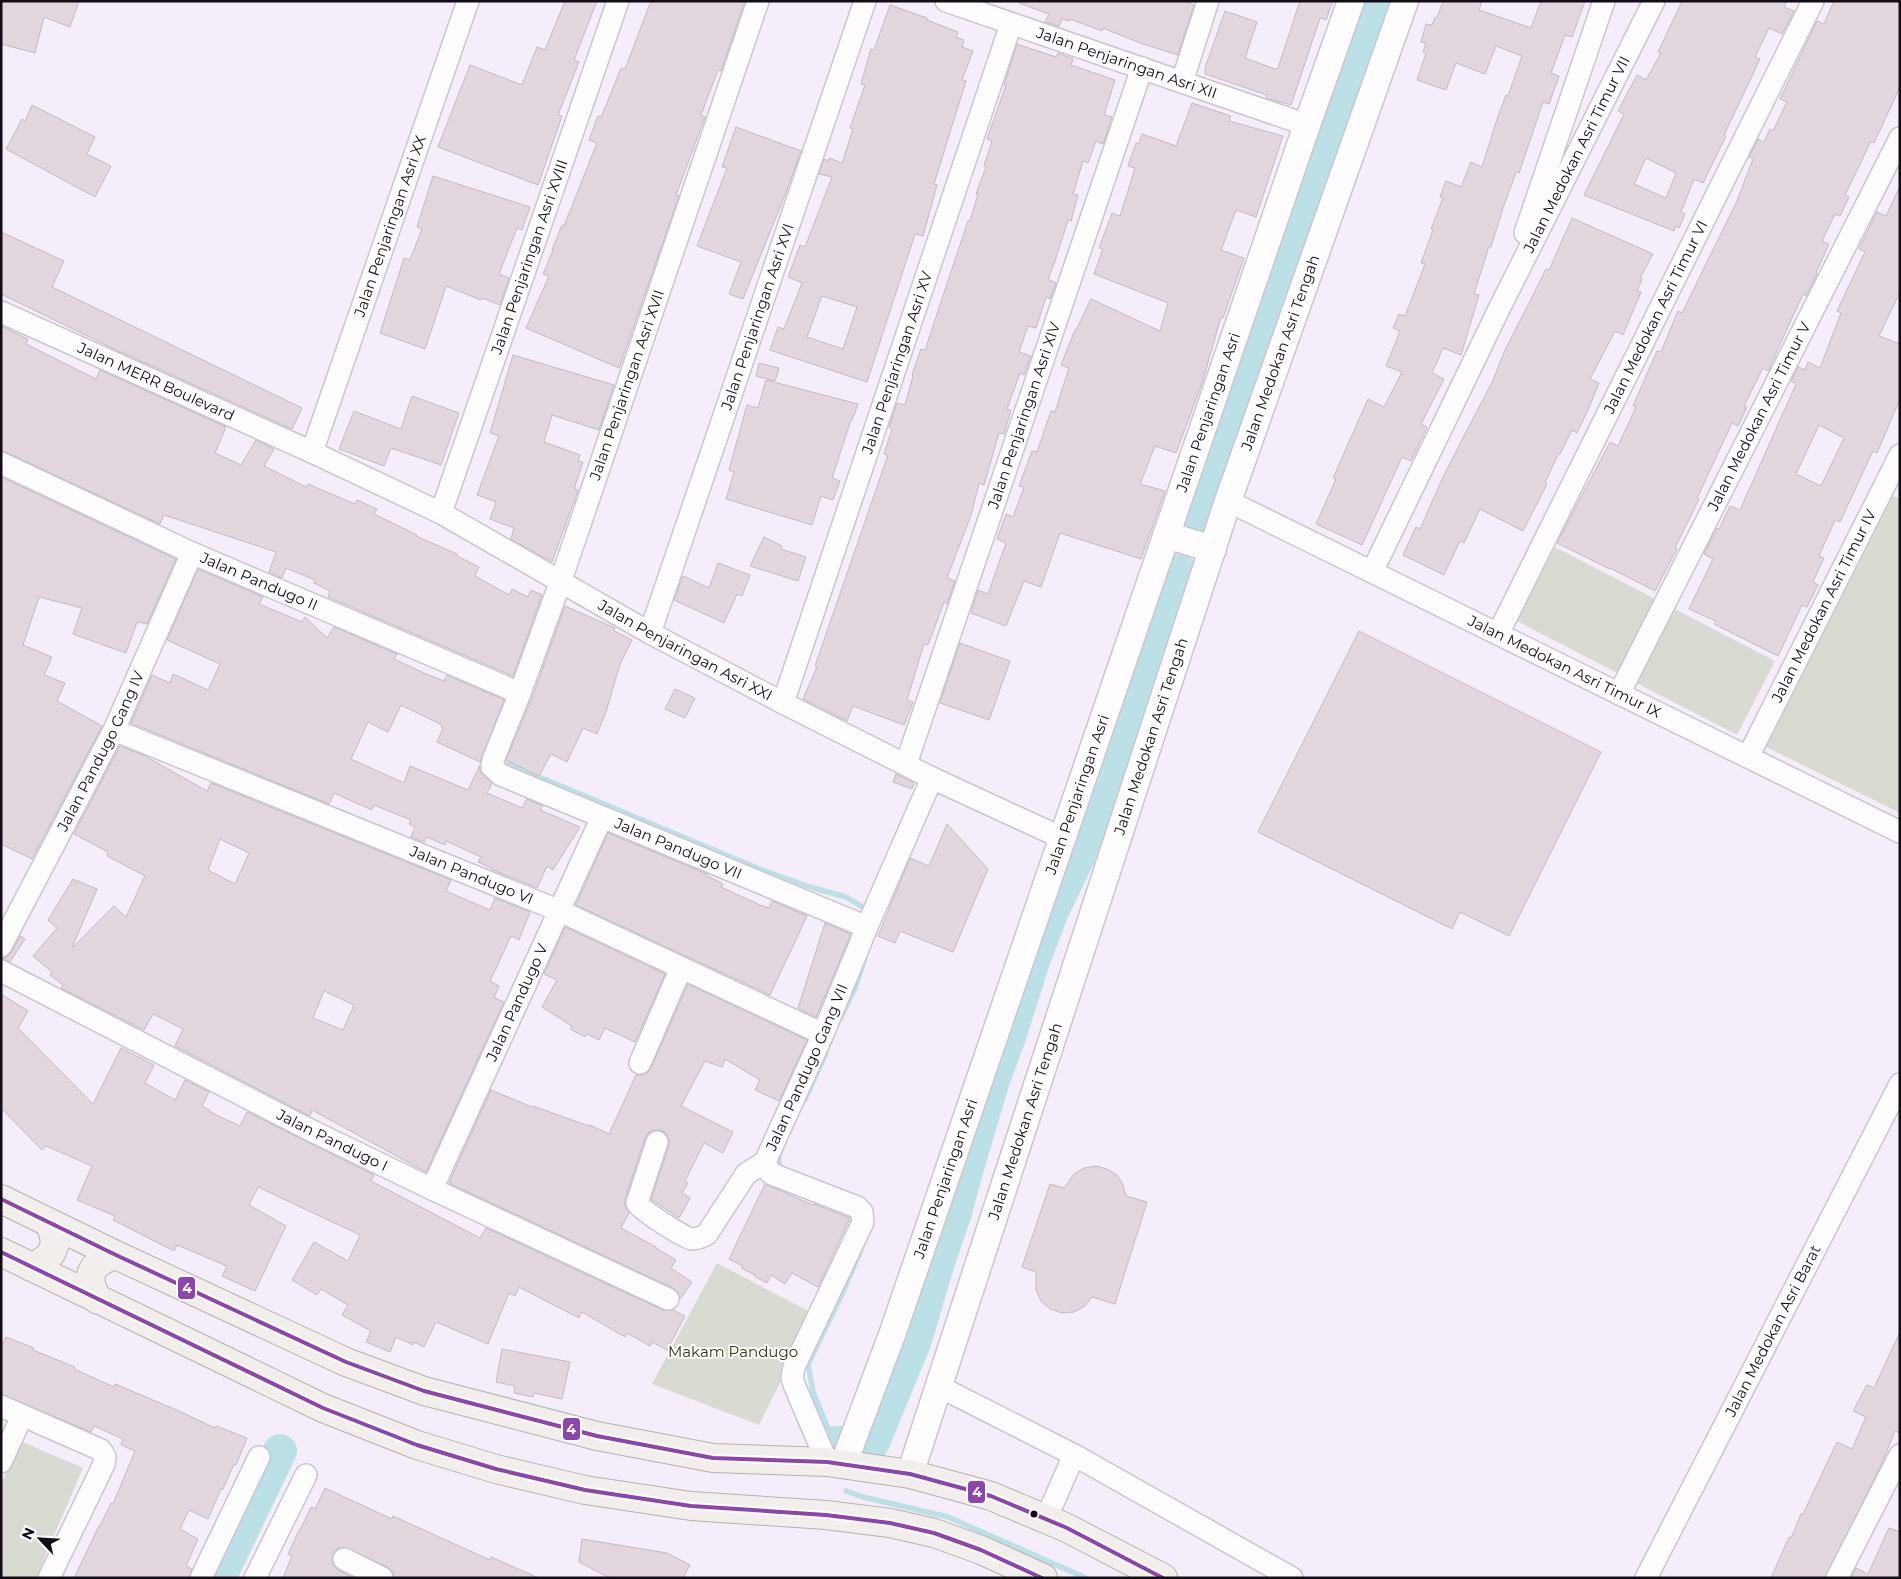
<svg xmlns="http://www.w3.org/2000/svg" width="1901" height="1579" font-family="Montserrat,sans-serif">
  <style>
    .green { fill: #d9dad2 }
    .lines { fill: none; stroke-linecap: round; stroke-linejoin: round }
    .stream { stroke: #bbe1e7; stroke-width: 5.5 }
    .river { stroke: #bbe1e7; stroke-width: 34 }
    .building { fill: #e2d7df; stroke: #c5bac2; fill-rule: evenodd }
    .minor-casing { stroke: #ccc5d0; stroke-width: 24 }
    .tertiary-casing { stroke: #ccc5d0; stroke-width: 29 }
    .primary-casing { stroke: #bab0ad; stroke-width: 30 }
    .minor { stroke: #fefcfe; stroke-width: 21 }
    .tertiary { stroke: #fefcfe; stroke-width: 26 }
    .primary { stroke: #f2eeeb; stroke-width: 28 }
    .bus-1-casing { stroke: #fff; stroke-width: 8 }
    .bus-1 { stroke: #8e44ad; stroke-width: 4 }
    .bus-dot { fill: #130c16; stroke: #fff; stroke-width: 2 }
    .labels { text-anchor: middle; stroke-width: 4; stroke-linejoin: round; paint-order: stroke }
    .street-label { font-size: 15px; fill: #130c16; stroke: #fff }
    .park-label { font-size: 15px; fill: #2e3b0b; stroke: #fff }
    .line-badge { stroke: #fff; stroke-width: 2 }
    .badge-label { font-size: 14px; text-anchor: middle; font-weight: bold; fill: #fff }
  </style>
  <rect width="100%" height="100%" fill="#f6edfa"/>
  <path class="green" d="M1893,496L1900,499V813L1764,746Z
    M1555,547L1775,661L1737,735L1517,621Z
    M717,1263L814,1314L759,1425L652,1384Z
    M20,1441L83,1468L36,1578H1V1484Z"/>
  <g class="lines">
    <path class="stream" d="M508,764L762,870L810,887L846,897L869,911
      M840,1019L855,988L865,958
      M805,1099L826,1053
      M781,1150L779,1156V1166L782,1169
      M834,1443L813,1392L808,1364L843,1292L860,1252
      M846,1491L863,1497L948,1517L1086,1578"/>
    <path class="river" d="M1195,526L1375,1
      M834,1443L873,1442L915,1340L938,1262L955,1212L965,1175L993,1080L1010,1034L1032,964L1052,911L1092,828L1180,571
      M219,1578L280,1451"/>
  </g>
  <path class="building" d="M1,1H79L70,27L44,17L35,53L1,44Z
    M565,1H597L574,60L579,62L558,115L562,116L538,185L438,147L470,65L522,85L537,47L545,50Z
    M651,1H745L721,71L718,70L701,115L705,117L676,195L679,196L619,368L526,328L549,276L543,274L553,250H552L562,225L564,226L597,143L589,140L598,116L601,117L609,98L621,68L625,69Z
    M1020,1H1184L1194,5L1178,55L1140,43L1103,28L1102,31L1070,19L1069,21L1062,19L1059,26L1045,22L1049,14L1019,3Z
    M1300,1H1333L1326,20L1320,18L1291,105L1266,98L1267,95L1205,74V68L1225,11L1257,22L1245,58L1275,69L1278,68Z
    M1443,1H1482L1479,10L1531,28L1541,1H1585L1572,37L1565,35L1551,73L1559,76L1549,104L1543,102L1519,173L1516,172L1503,208L1491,247L1489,246L1474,294L1479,295L1461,355L1443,348L1432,373L1444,379L1421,424L1427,427L1411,461L1402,457L1362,545L1316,524L1336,479L1333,478L1368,399L1384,407L1402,372L1386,366L1400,331L1393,328L1399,314L1405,316L1425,264L1421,263L1433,230L1431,229L1443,198L1440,197L1446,181L1461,187L1471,162L1482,167L1496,122L1506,95L1508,96L1522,56L1496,46L1485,74L1456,63L1446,90L1417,80L1426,53L1423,52L1426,43L1421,42L1426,24L1432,25L1435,17L1437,18Z
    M1682,1H1787L1784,7L1794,11L1782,34L1769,28L1755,57L1760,59L1724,135L1726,136L1703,183L1694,179L1681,212L1685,214L1679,228L1675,226L1674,231L1584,195L1624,114L1618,111L1637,75L1646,80L1661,53L1658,52ZM1646,158L1676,173L1666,198L1634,184Z
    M1834,1H1900V87L1874,143L1871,141L1845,195L1849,197L1840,216L1835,214L1822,241L1829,244L1816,273L1817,274L1806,296L1803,294L1768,371L1763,368L1744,406L1747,407L1738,426L1732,423L1697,498L1699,499L1675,548L1677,549L1655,591L1610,568V569L1557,543L1610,442L1618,446L1636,407L1633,406L1657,351L1661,352L1678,311L1682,313L1737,201L1753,159L1749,157L1758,139L1764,142L1770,129L1773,131L1787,102L1780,99L1817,21L1824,24Z
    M890,5L927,18V20L958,32L956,37L964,40L962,47L973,51L962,80L966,81L934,184L937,185L923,236L915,234L867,382L770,350L778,327L784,329L802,283L788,277L800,245L805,247L832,177L819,174L824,159L828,161L829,158L842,163L853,129L850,128L865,85L861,84L871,49L874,50ZM822,296L857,307L843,349L807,337Z
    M1017,44L1056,57L1058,53L1073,59L1071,65L1115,80L1104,115L1112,117L1103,144L1096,141L1088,163L1083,161L1073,194L1078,195L1071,221L1068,220L1055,261L1048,279L1056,283L1051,297V299L1046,297L1036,328L1028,326L1019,352L1031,356L1024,375L1020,373L1007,409L1011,410L1004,434L999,433L984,485L979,483L971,515L947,578L955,581L947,604L944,602L928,645L924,644L907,700L913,702L904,725L853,706L847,721L803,699L817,667L815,666L888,455L884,454L892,429L889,427L897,403L905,405L913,376L912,375L921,349L925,350L968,221H970L978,194H976L986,167L984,166L992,141L987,139L1006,85H1004Z
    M1192,103L1231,116L1229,121L1283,136L1256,217L1236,210L1221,250L1244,258L1223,318L1221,317L1202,383L1176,453L1155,446L1140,484L1165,491L1141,559L1060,533L1041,587L1024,581L1006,626L971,613L978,590L988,594L1006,543L997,539L1006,514L1013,517L1024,487L1019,486L1032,451L1037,452L1051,411L1055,412L1069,368L1061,365L1075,330H1076L1091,299L1160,331L1168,303L1094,274L1103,249L1099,248L1112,213L1120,216L1129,188L1135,168L1128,166L1136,143L1139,144L1142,134L1176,146Z
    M32,105L95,137L87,154L111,166L95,197L6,149L22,119L25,121Z
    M736,127L801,151L787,190L743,299L729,294L741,262L697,246L727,168L722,167Z
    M433,176L530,207L522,230L517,228L499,274L509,278L500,305L482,298L481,300L446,286L425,349L380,333L404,258L410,260L422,229L417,227Z
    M1900,186V292L1879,336L1900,344V399L1877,453L1873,451L1840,522L1835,520L1819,556L1824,558L1813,582L1818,585L1807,607L1802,605L1778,656L1714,624L1716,621L1689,609L1713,559L1704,554L1717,528L1719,529L1730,506L1740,510L1796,384L1791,381L1798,367L1805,370L1808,362L1820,368L1841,313L1837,311L1865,252L1859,249L1877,212L1886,216ZM1819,425L1844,438L1821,486L1796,474Z
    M1572,218L1653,254L1640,278L1642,279L1637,291L1641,292L1623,335L1615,331L1590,379L1599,383L1588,410L1577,433L1572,430L1560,454L1559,453L1545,482L1547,484L1523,531L1480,509L1464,543L1460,541L1444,575L1403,555L1416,527L1420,529L1444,475L1493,380L1506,348L1531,299L1546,269L1549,270Z
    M1,232L64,261L52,287L302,408L292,429L112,348L1,294Z
    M1,326L28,339L26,344L96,379L100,370L226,427L215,453L241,465L256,440L274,449L264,466L306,487L308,484L355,504L357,500L377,509L374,514L417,535L416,536L457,554V556L479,567L475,576L509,595L512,589L528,597L531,590L542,595L513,676L328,597L330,591L314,583L315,580L286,568L282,578L269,572L276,552L164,515L160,524L1,450Z
    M513,355L614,385L599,430L552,415L544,442L580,455L578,461L583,462L575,486V489L578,490L552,562L511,539L514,528L490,519L496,502L477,495L499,436L490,433Z
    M759,363L779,368L775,381L756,376Z
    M766,380L858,404L852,420H851L832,478L840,481L833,500L821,496L812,525L726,499L734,472L729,470L747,405L758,408Z
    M412,396L459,413L441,465L391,448L384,466L339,449L354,411L401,429Z
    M1,477L176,559L147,624L137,622L126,653L73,634L82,608L39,597L23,645L52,657L44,675L65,683L57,701L102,726L32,859L1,844Z
    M764,537L782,546L781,549L806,557L798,581L750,566Z
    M718,563L750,575L742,596L737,594L724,623L674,600L683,576L709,588Z
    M198,569L263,597L259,604L302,622L305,617L327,638L334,627L397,654L394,659L424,673L444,681L447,675L504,700L480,762L437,742L443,728L441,727L442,725L401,705L388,732L368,722L351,759L404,783L410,766L468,790L480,765V772L492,783L487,793L522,808L527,799L543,806L540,810L580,827L553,870L547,866L537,888L491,869V868L478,862L481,857L446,841L445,845L427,837L424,842L411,837L415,827L409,824L411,820L374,805L372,810L334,793L329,804L131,723L152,675L170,683L173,674L208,690L220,664L167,640Z
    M565,606L615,628L614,631L632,640L620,664L606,712L597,734L583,728L567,762L551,754L539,776L506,760L532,698Z
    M1359,631L1601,752L1509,936L1460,912L1452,929L1258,832Z
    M960,643L1010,661L989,720L940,703Z
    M675,689L695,698L685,718L665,709Z
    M120,746L145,756L207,791L211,783L451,880L446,891L490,910L495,898L530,912L519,940L511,936L490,981L499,986L494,998L504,1002L426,1172L312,1110L310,1116L175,1046L183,1029L153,1014L144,1030L61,988L63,985L50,975L52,972L33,956L57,928L48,920L73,879L97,889L72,948L114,906L126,917L145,876L107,856L108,852L74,834ZM220,839L249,853L235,884L208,870ZM324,991L354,1005L343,1030L313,1018Z
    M896,774L914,783L912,789L893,782Z
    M947,824L988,869L953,952L900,931L895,943L878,936L910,858L929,866Z
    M608,833L707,874L706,875L723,884L721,887L760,905L769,908L772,901L807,916L770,995L576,905Z
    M825,923L851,934L816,1017L798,1008Z
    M565,927L665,974L635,1042L605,1028L599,1040L587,1034L585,1037L570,1029L572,1026L542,1007L557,980L544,974Z
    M20,936L25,939L10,962L1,959L7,957L12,952Z
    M688,984L807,1040L779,1101L755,1090L760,1080L725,1059L722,1067L705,1061L681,1106L733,1132L723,1153L704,1143L685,1181L688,1183L682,1193L690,1198L679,1218L651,1199L669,1146V1139L666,1133L661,1130H655L649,1132L645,1138L625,1199V1206L629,1213L621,1228L656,1247V1248L676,1260L671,1268L692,1282L680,1299L678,1292L673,1288L449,1183L491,1090L532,1107L533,1106L589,1126L590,1125L609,1134L636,1075H642L647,1073L651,1068Z
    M1,994L28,1011L18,1028L93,1104L121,1048L154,1065L145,1083L175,1100L185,1080L209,1092L202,1106L211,1111L210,1112L240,1126L247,1112L374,1175L371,1181L480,1238L486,1228L663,1310H673L685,1316L667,1350L652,1342L650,1346L627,1333L625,1337L582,1312L579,1318L519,1287L515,1296L509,1293L488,1344L436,1322L424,1347L414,1342L413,1345L396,1337L390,1352L366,1342L371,1331L342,1315L348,1305L321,1289L317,1295L292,1280L314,1242L348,1261L360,1235L258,1187L249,1205L286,1226L255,1291L235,1282L222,1276L227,1266L177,1245L174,1251L113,1220L115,1216L77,1200L92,1166L46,1146L42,1150L1,1108Z
    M1096,1166L1107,1169L1117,1175L1123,1185L1126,1196L1147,1202L1115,1304L1092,1297L1085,1306L1074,1312L1062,1313L1050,1309L1041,1301L1036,1290V1272L1022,1267L1050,1184L1064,1188L1074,1174L1084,1168Z
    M765,1184L813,1205L814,1204L850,1218L818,1287L792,1273L785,1284L771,1275L767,1283L754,1276L755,1275L741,1268L743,1266L729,1259Z
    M1900,1332V1433L1895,1431L1882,1463L1825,1578H1771L1789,1537L1791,1538L1801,1514H1803L1837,1442L1852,1449L1866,1417L1853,1411L1867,1385L1874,1388Z
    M6,1337L34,1348L33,1350L75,1367L74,1369L114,1387L115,1384L179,1411L215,1428L216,1426L247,1438L236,1465L234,1464L223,1489H221L208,1519L189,1510L180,1529L198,1539L186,1566L192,1569L189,1578H74L99,1526H100L111,1503L113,1504L135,1451L121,1445L123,1439L94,1426L91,1432L1,1394V1347Z
    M502,1349L570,1362L562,1399L534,1393L533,1397L514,1393L515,1386L496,1382Z
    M325,1488L392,1519L393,1516L490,1560L491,1557L539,1578H394L393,1572L388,1567L344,1547L337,1549L333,1554L332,1560L333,1565L338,1570L354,1578H283L292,1556L288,1554L299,1530H300L311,1507L315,1509Z
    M1889,1528L1900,1532V1578H1851L1856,1568L1868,1574Z
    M582,1539L667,1553L690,1565L683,1578H610L579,1562Z"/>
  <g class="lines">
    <g class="minor-casing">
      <g id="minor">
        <path id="s1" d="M758,1L560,583L520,693L493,760L492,767L501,775L867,927"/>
        <path id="s2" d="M946,1L1307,125"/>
        <path d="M1182,82L1208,1"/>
        <path d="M1525,233L1604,1"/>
        <path id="s3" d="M1,312L312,452L441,513L650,633L783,703L932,778L1062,838"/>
        <path id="s4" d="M312,452L468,1"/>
        <path id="s5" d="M1,463L192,553L520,693"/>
        <path id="s6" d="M1228,501L1900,832"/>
        <path id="s7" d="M441,513L618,1"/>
        <path id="s8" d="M1372,572L1499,309L1654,1"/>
        <path id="s9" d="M650,633L865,1"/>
        <path id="s10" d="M1498,634L1813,1"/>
        <path id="s11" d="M1619,694L1900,138"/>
        <path id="s12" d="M783,703L1011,24"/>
        <path id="s13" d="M114,730L560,911L823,1034"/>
        <path id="s14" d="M1748,757L1900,455"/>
        <path id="s15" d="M906,764L1142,68"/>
        <path id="s16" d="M1,946L114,730L192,553"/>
        <path id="s17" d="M1,971L306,1128L432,1189L668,1299"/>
        <path d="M640,1063L681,968"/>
        <path d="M657,1142L637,1203C641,1210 684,1238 692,1239C697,1239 702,1237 707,1234L746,1174L765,1162"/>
        <path id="s18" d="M432,1189L602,817"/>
        <path d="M938,1386L1074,1455L1292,1578"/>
        <path d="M1,1406L101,1450L105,1457L104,1464L49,1578"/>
        <path d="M1,1462L22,1416"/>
        <path id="s19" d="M827,1462L795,1387L792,1378L794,1367L863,1222L862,1212L857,1207L777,1176L770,1173L765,1162L823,1034L869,922L932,778"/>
        <path d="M1046,1519L1074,1455"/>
        <path d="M344,1559L382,1578"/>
        <path d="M201,1578L259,1457"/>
        <path d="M255,1578L306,1475"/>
        <path id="s20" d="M1646,1578L1900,1084"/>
        <path d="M1837,1578L1900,1455"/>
      </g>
    </g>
    <g class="tertiary-casing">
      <g id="tertiary">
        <path d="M1166,535L1213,549"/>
        <path id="s21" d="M844,1463L893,1332L1307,125L1351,1"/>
        <path id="s22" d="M910,1474L1228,501L1405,1"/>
      </g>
    </g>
    <g class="primary-casing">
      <path id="primary" d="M1,1199L116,1255L346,1362L424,1391L597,1436L713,1458L827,1462L910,1474L991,1496L1067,1528L1163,1578
        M1,1252L323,1408L417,1445L496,1469L585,1490L691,1506L826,1515L890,1523L934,1533L981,1550L1043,1578
        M31,1267C54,1258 61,1244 48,1222
        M98,1300C84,1277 90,1263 116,1255"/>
    </g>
    <use href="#minor" class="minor"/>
    <use href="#tertiary" class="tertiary"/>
    <use href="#primary" class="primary"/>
    <g class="bus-1-casing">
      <path id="bus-1" d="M1,1199L116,1255L346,1362L424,1391L597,1436L713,1458L827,1462L910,1474L991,1496L1067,1528L1163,1578
        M1,1252L323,1408L417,1445L496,1469L585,1490L691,1506L826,1515L890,1523L934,1533L981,1550L1042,1578"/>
    </g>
    <use href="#bus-1" class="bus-1"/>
  </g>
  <circle class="bus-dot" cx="1034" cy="1514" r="4.5"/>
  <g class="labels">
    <g class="street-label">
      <text dy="5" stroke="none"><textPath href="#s2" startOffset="191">Jalan Penjaringan Asri XII</textPath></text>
      <text dy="5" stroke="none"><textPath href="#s8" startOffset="465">Jalan Medokan Asri Timur VII</textPath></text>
      <text dy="5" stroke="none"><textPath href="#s4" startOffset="239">Jalan Penjaringan Asri XX</textPath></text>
      <text dy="5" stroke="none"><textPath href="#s7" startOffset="271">Jalan Penjaringan Asri XVIII</textPath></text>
      <text dy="5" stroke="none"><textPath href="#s9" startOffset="334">Jalan Penjaringan Asri XVI</textPath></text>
      <text dy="5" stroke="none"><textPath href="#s10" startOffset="354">Jalan Medokan Asri Timur VI</textPath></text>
      <text dy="5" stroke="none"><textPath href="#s22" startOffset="1181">Jalan Medokan Asri Tengah</textPath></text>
      <text dy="5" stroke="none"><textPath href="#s12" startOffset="359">Jalan Penjaringan Asri XV</textPath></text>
      <text dy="5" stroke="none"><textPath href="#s3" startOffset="170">Jalan MERR Boulevard</textPath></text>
      <text transform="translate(627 385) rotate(-71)" y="5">Jalan Penjaringan Asri XVII</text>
      <text dy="5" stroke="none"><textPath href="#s21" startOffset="1112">Jalan Penjaringan Asri</textPath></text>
      <text dy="5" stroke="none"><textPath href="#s15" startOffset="368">Jalan Penjaringan Asri XIV</textPath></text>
      <text dy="5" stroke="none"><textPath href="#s11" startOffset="311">Jalan Medokan Asri Timur V</textPath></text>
      <text dy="5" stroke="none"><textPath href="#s5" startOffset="284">Jalan Pandugo II</textPath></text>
      <text dy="5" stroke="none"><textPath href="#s14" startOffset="169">Jalan Medokan Asri Timur IV</textPath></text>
      <text dy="5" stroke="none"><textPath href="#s3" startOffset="764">Jalan Penjaringan Asri XXI</textPath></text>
      <text dy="5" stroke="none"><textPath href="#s6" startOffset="375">Jalan Medokan Asri Timur IX</textPath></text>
      <text dy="5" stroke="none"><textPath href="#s22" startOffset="776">Jalan Medokan Asri Tengah</textPath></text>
      <text dy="5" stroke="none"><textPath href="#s16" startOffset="219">Jalan Pandugo Gang IV</textPath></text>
      <text dy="5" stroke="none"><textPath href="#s21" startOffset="708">Jalan Penjaringan Asri</textPath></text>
      <text dy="5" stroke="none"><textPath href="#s1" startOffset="1015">Jalan Pandugo VII</textPath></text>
      <text dy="5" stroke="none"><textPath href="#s13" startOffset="386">Jalan Pandugo VI</textPath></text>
      <text dy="5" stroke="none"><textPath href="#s18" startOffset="205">Jalan Pandugo V</textPath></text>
      <text dy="5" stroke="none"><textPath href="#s19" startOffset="489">Jalan Pandugo Gang VII</textPath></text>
      <text dy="5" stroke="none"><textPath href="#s22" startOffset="371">Jalan Medokan Asri Tengah</textPath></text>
      <text dy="5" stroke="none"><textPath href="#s17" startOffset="372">Jalan Pandugo I</textPath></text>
      <text dy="5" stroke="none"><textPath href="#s21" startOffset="302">Jalan Penjaringan Asri</textPath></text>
      <text dy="5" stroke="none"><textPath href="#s20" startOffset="278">Jalan Medokan Asri Barat</textPath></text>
    </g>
    <g class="park-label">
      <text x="733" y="1357">Makam Pandugo</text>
    </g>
  </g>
  <g class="line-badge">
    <rect x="177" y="1276" width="19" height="24" rx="5" fill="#8e44ad"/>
    <rect x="562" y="1417" width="19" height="24" rx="5" fill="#8e44ad"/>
    <rect x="967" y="1480" width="19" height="24" rx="5" fill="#8e44ad"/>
  </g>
  <g class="badge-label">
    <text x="187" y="1293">4</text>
    <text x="571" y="1434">4</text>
    <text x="977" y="1497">4</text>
  </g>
  <rect width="1901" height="1579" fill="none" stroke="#130c16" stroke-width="5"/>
  <g transform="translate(40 1539) rotate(295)" stroke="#ffffff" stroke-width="4" paint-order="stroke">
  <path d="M0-4L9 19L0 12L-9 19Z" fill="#130c16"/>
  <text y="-8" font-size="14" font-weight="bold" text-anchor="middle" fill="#130c16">N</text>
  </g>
</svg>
